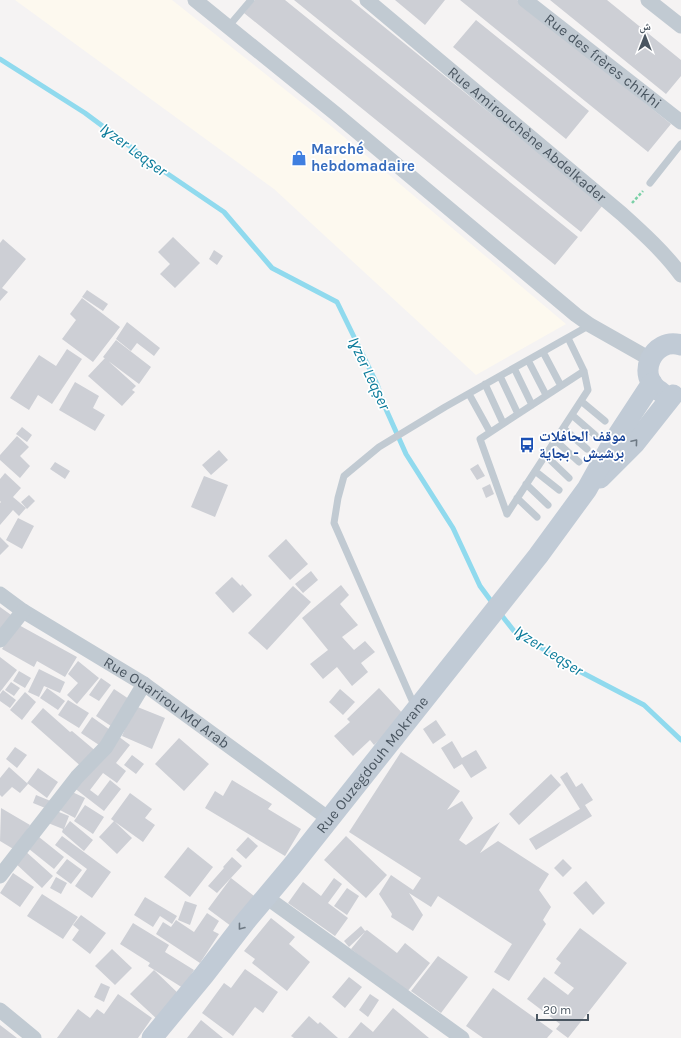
<svg xmlns="http://www.w3.org/2000/svg" width="681" height="1038" font-family="Karla,'Noto Naskh Arabic',sans-serif">
  <style>
    .commercial { fill: #fdf9ef }
    .lines { fill: none; stroke-linecap: round; stroke-linejoin: round }
    .stream { stroke: #90daee; stroke-width: 5 }
    .building { fill: #cdcfd5 }
    .path { stroke: #7ad0a6; stroke-width: 2.5; stroke-dasharray: 3 2; stroke-linecap: butt }
    .service { stroke: #c1cad2; stroke-width: 7 }
    .minor { stroke: #c1cad2; stroke-width: 15 }
    .secondary { stroke: #c1cbd6; stroke-width: 21 }
    .oneway { stroke: #6e7984 }
    .labels { text-anchor: middle; stroke-width: 3.5; stroke-linejoin: round; paint-order: stroke }
    .street-label { font-size: 15px; fill: #4a5661; stroke: #fff }
    .shop-label { font-size: 15px; font-weight: bold; fill: #366cbe; stroke: #fff; text-anchor: start }
    .transit-label { font-size: 15px; font-weight: bold; fill: #164399; stroke: #fff; text-anchor: start }
    .water-label { font-size: 16px; font-style: italic; fill: #0c7c9b; stroke: #fff }
  </style>
  <rect width="100%" height="100%" fill="#f5f3f3"/>
  <path class="commercial" d="M15,0H172L331,126L566,324L476,375L274,189Z"/>
  <g class="lines">
    <path class="stream" d="M0,59L85,113L159,168L224,212L272,268L337,302L377,384L385,407L406,454L453,528L480,586L494,605
      M499,612L514,631L579,671L644,705L681,740"/>
  </g>
  <path class="building" d="M255,0H285L578,237L555,265L244,13Z
    M294,0H351L603,205L581,232Z
    M395,0H445L425,25Z
    M460,0H517L671,124L648,152Z
    M550,0H607L681,60V76L666,94Z
    M476,20L589,111L566,139L453,47Z
    M173,237L200,263L175,288L160,274L170,264L158,252Z
    M3,239L26,259L2,288L8,292L0,301V243Z
    M214,250L223,256L217,265L209,259Z
    M87,290L108,304L103,311L82,297Z
    M82,298L120,327L93,362L62,339L76,320L70,314Z
    M127,322L160,348L154,356L137,343L131,351L116,339Z
    M116,340L151,367L139,384L103,357Z
    M67,349L82,359L52,404L38,395L29,410L10,398L39,355L56,366Z
    M105,358L136,386L132,390L135,392L122,406L88,376Z
    M75,382L99,396L93,408L105,415L95,431L59,410Z
    M22,427L32,435L27,442L16,434Z
    M17,436L29,447L20,456L30,466L20,478L0,460V455Z
    M219,450L228,460L211,475L202,465Z
    M55,462L70,471L65,479L50,469Z
    M478,464L485,476L477,480L470,469Z
    M5,473L21,488L13,497L26,508L19,516L13,510L0,525V503L1,502L0,501V479Z
    M204,476L228,485L215,517L191,507Z
    M490,484L494,494L486,498L482,488Z
    M29,495L35,501L27,509L21,502Z
    M18,518L34,526L22,549L6,540Z
    M0,537L9,546L0,555Z
    M286,539L308,564L290,580L268,556Z
    M311,571L318,580L303,593L295,584Z
    M232,577L241,586L242,584L252,595L233,613L215,593Z
    M341,585L349,595L340,604L358,625L342,637L354,650L365,641L375,652L361,663L368,672L352,686L337,667L323,679L310,664L328,650L302,618Z
    M293,586L311,602L267,650L248,633Z
    M0,607L14,617L0,633Z
    M17,624L77,657L65,677L37,661L34,667L2,649Z
    M0,657L17,670L0,692Z
    M78,661L99,678L77,704L67,695L78,683L68,674Z
    M39,669L65,682L60,693L44,686L39,697L28,692Z
    M19,671L31,678L25,688L13,681Z
    M101,678L111,685L99,701L89,695Z
    M11,682L20,688L14,696L5,690Z
    M47,688L65,701L58,710L40,698Z
    M379,688L405,716L374,745L370,740L353,756L334,736L350,722L347,719Z
    M114,689L129,699L111,726L96,716Z
    M340,689L355,702L343,715L329,702Z
    M3,690L16,700L10,708L0,701V694Z
    M25,692L36,702L22,720L10,710Z
    M68,700L89,713L79,728L58,715Z
    M135,706L165,718L152,749L122,736Z
    M43,708L70,732L72,731L98,753L84,769L31,722Z
    M92,717L113,732L102,747L81,733Z
    M436,720L446,735L433,744L423,729Z
    M118,736L130,745L116,763L126,771L117,783L103,773L90,790L98,796L110,780L121,789L104,811L73,787Z
    M179,738L209,764L184,791L155,764Z
    M452,741L462,758L476,750L487,768L471,778L462,764L454,769L441,748Z
    M15,747L27,755L17,768L6,759Z
    M401,752L460,791L447,810L462,801L473,818L459,840L466,845L500,822L480,853L498,841L549,874L539,890L551,907L543,920L546,924L509,981L494,972L512,944L438,896L431,907L409,893L423,915L413,931L391,917L392,914L379,894L391,875L413,890L421,878L349,832Z
    M132,755L144,764L136,774L124,765Z
    M9,767L28,784L20,793L12,787L2,797L0,795V778Z
    M38,768L58,782L47,798L27,783Z
    M567,772L576,787L582,783L593,800L585,805L592,816L536,850L529,839L580,809L560,777Z
    M551,774L561,785L519,825L509,814Z
    M232,780L272,804L268,809L301,829L285,856L205,808L215,791L223,796Z
    M68,790L85,798L75,818L58,809Z
    M130,793L152,809L145,818L155,825L143,842L111,819Z
    M36,795L53,802L50,810L33,803Z
    M85,805L104,817L93,834L74,821Z
    M1,808L30,825L15,850L0,841Z
    M54,810L69,816L64,829L70,821L93,840L84,851L62,832L63,829L48,823Z
    M114,821L132,838L117,854L99,837Z
    M62,836L111,872L92,898L75,886L87,869L55,845Z
    M346,836L387,875L366,898L324,860Z
    M39,837L64,857L54,869L29,849Z
    M248,837L258,846L246,859L236,850Z
    M188,847L213,867L190,897L164,877Z
    M24,850L53,876L42,888L14,862Z
    M232,857L242,866L217,893L208,886L224,868L223,867Z
    M67,859L82,870L71,884L56,873Z
    M563,859L572,868L563,877L554,868Z
    M13,873L34,887L20,907L0,893Z
    M56,877L67,883L61,894L50,888Z
    M231,878L258,899L235,929L208,909Z
    M334,878L342,884L328,903L348,918L335,936L288,903L303,882L321,896Z
    M586,881L605,903L593,915L573,893Z
    M347,888L359,896L347,915L334,906Z
    M42,894L78,917L63,939L27,916Z
    M145,897L177,916L172,924L160,916L153,927L134,915Z
    M185,901L197,905L190,925L178,920Z
    M207,913L219,921L213,931L219,934L200,963L156,934L163,922L171,927L176,920L194,932Z
    M81,915L106,933L90,954L72,940L79,930L73,925Z
    M271,918L295,937L289,944L310,962L287,991L252,963L255,959L244,951Z
    M133,923L169,945L165,952L194,970L183,988L148,966L150,963L120,944Z
    M361,926L365,931L367,930L397,953L405,943L430,963L407,992L351,949L365,932L349,947L344,941Z
    M580,928L627,963L568,1038L556,1029L560,1024L527,999L544,977L568,995L574,988L554,973L561,963L556,959Z
    M112,949L132,968L115,985L95,966Z
    M438,956L468,977L441,1013L411,991Z
    M245,969L278,992L263,1013L255,1007L233,1036L202,1013L224,983L231,988Z
    M154,970L181,996L158,1020L130,994Z
    M349,977L362,987L345,1008L332,997Z
    M101,983L110,987L104,1002L94,997Z
    M493,988L553,1031L547,1038H483L466,1026Z
    M118,994L152,1018L138,1038H57L78,1009L90,1018L97,1009L104,1014Z
    M370,994L379,1000L368,1017L359,1010Z
    M393,1008L429,1038H348L361,1022L373,1032Z
    M309,1016L318,1024L320,1022L338,1038H294L291,1036Z
    M201,1020L223,1038H187Z
    M0,1025L17,1038H0Z"/>
  <g class="lines">
    <path class="path" d="M632,203L643,191"/>
    <path class="service" d="M228,27L251,0
      M650,183L681,144
      M543,352L561,386
      M528,360L546,395
      M514,368L532,405
      M500,376L518,414
      M485,384L503,423
      M469,394L490,432
      M581,401L605,421
      M572,415L595,435
      M563,428L587,449
      M555,440L579,462
      M545,455L569,478
      M535,471L559,490
      M526,484L548,505
      M517,498L537,517
      M507,514L588,390L584,371L568,338
      M507,514L480,439L584,371
      M415,707L334,523L338,498L344,476L379,447L445,407L590,325"/>
    <g class="minor">
      <path d="M195,0L336,114L576,315L590,325L650,359"/>
      <path id="s1" d="M367,0L622,214C643,233 664,252 681,275"/>
      <path id="s2" d="M525,0L681,122"/>
      <path d="M648,0L681,26"/>
      <path id="s3" d="M0,594L23,611L144,684L329,819"/>
      <path d="M0,640L23,611"/>
      <path d="M0,876L77,777L106,747L144,684"/>
      <path d="M266,897L462,1038"/>
      <path d="M0,1010L34,1038"/>
    </g>
    <g class="secondary">
      <path d="M661,392C634,377 653,336 681,345"/>
      <path d="M600,478L635,443L673,395"/>
      <path id="s4" d="M152,1038L204,975L245,922L292,866L538,556L587,489L612,444L652,383"/>
    </g>
  </g>
  <defs><path id="oneway-chevron" d="M-2-3.5L2.5 0L-2 3.5" fill="none" stroke-width="1.6" stroke-linecap="round" stroke-linejoin="round"/></defs>
  <g class="oneway">
    <use href="#oneway-chevron" transform="translate(635 442) rotate(-50)"/>
    <use href="#oneway-chevron" transform="translate(241 927) rotate(128)"/>
  </g>
  <defs>
    <g id="shop-bare" transform="scale(1.2)"><path d="M-5-2.5h2.3a2.7 3.5 0 0 1 5.4 0H5L5.5 6h-11ZM-1.5-2.5h3a1.5 2.3 0 0 0-3 0Z" fill="#3f7fe0" stroke="#fff" stroke-width="2.5" paint-order="stroke"/></g>
    <g id="bus-bare" transform="scale(1.2)"><path d="M-5-6H5V4H4V6H2V4H-2V6H-4V4H-5ZM-3.5-4V0h7V-4ZM-3.5 1.2v1.5H-2V1.2ZM2 1.2v1.5H3.5V1.2Z" fill="#1a4fb4" stroke="#fff" stroke-width="2.5" paint-order="stroke"/></g>
  </defs>
  <g fill-rule="evenodd">
    <use href="#shop-bare" x="299" y="158"/>
    <use href="#bus-bare" x="527" y="445"/>
  </g>
  <g class="labels">
    <g class="street-label">
      <text dy="5" stroke="none"><textPath href="#s2" startOffset="99">Rue des frères chikhi</textPath></text>
      <text dy="5" stroke="none"><textPath href="#s1" startOffset="209">Rue Amirouchène Abdelkader</textPath></text>
      <text dy="5" stroke="none"><textPath href="#s3" startOffset="199">Rue Ouarirou Md Arab</textPath></text>
      <text dy="5" stroke="none"><textPath href="#s4" startOffset="351">Rue Ouzegdouh Mokrane</textPath></text>
    </g>
    <g class="shop-label">
      <text x="311" y="154">Marché<tspan x="311" dy="17">hebdomadaire</tspan></text>
    </g>
    <g class="transit-label">
      <text x="539" y="441">موقف الحافلات<tspan x="539" dy="17">برشيش - بجاية</tspan></text>
    </g>
    <g class="water-label">
      <text transform="translate(134 149) rotate(36)" y="6">Iɣzer Leqṣer</text>
      <text transform="translate(370 373) rotate(65)" y="6">Iɣzer Leqṣer</text>
      <text transform="translate(549 650) rotate(33)" y="6">Iɣzer Leqṣer</text>
    </g>
  </g>
  <g transform="translate(645 36)" stroke="#ffffff" stroke-width="3" paint-order="stroke">
  <path d="M0-3L7 15L0 10L-7 15Z" fill="#4a5661"/>
  <text y="-6" font-size="11" font-weight="bold" text-anchor="middle" fill="#4a5661">ش</text>
  </g>
  <path d="M537 1014v6h51v-6" fill="none" stroke="#4a5661" stroke-width="2"/>
  <text x="543" y="1014" font-size="12" fill="#4a5661" stroke="#ffffff" stroke-width="3" paint-order="stroke">20 m</text>
</svg>
